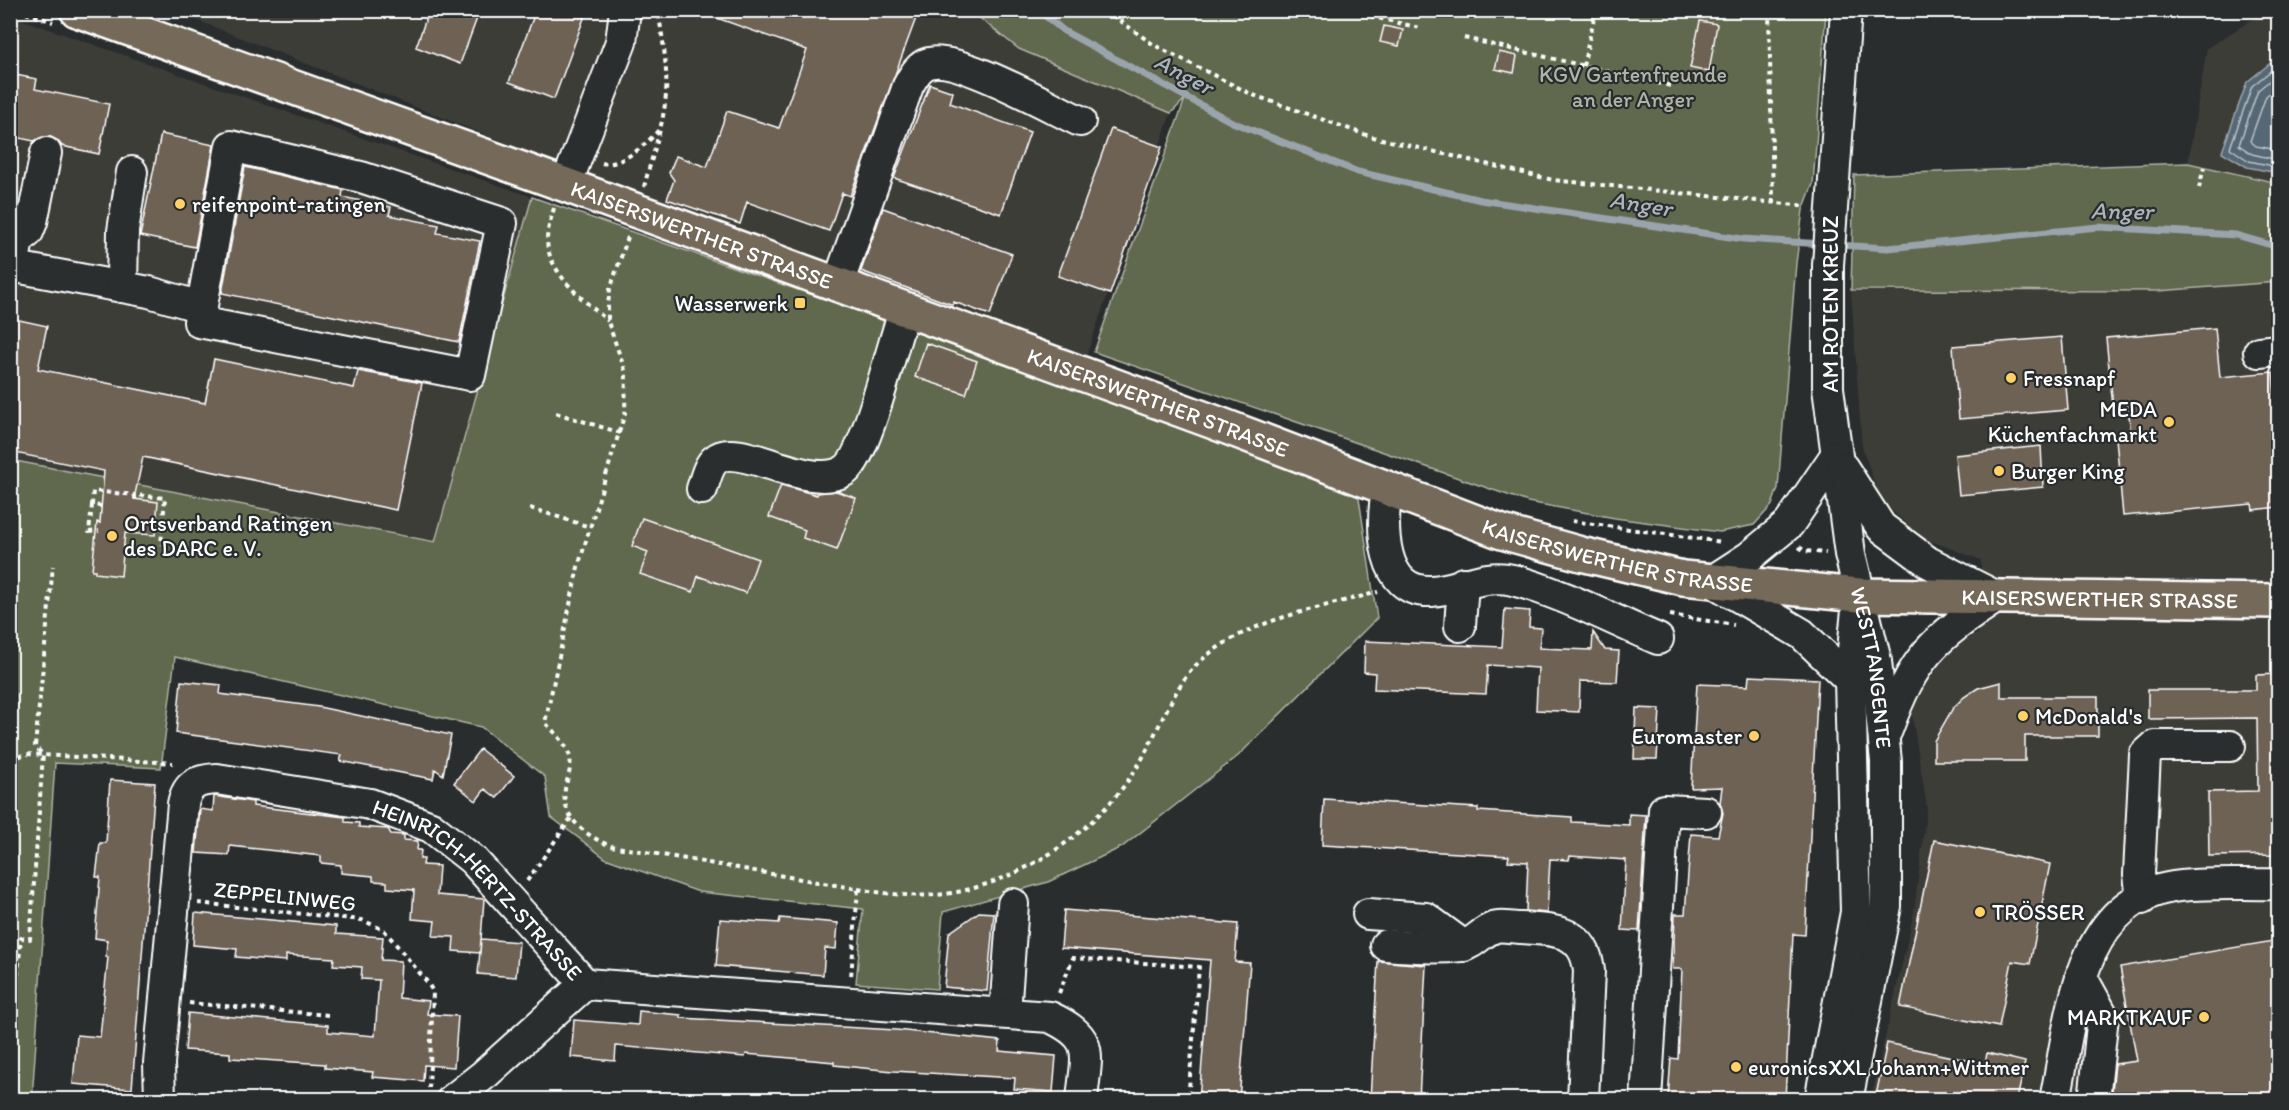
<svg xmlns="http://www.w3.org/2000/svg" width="2289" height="1110" font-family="Itim,sans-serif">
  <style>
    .built { fill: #3e3d39 }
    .green { fill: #61674d; stroke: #b0b3a6; stroke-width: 1.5 }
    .water { fill: #576874; stroke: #9aa4ac; stroke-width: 1.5 }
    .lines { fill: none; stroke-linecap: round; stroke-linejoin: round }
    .shore { stroke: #bcc3c7; stroke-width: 1.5 }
    .stream { stroke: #9aa4ac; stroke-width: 7 }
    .building { fill: #6e6254; stroke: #fff; stroke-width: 1.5 }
    .minor-casing { stroke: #fff; stroke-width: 34 }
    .major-casing { stroke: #fff; stroke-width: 38 }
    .path { stroke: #fff; stroke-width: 4; stroke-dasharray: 4.5 4.5; stroke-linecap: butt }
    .minor { stroke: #2a2d2e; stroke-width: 30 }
    .major { stroke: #746a5a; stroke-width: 33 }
    .poi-dot { fill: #ffd166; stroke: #2a2d2e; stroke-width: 2 }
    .labels { text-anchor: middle; stroke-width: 4.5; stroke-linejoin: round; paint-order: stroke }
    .park-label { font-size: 22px; fill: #b0b3a6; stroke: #2a2d2e }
    .poi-label { font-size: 22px; fill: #fff; stroke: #2a2d2e; text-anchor: start }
    .street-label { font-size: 22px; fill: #fff; stroke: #2a2d2e }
    .water-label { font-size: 24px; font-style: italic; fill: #abb4ba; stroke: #2a2d2e }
  </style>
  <rect width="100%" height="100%" fill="#2a2d2e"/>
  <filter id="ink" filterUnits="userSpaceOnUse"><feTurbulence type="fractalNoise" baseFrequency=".0167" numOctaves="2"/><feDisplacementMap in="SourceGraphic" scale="12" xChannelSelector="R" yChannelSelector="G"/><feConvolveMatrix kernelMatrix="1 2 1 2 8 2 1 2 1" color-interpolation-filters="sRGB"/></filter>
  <g filter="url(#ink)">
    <path class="built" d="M174,11H971L1019,49L1171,113L1086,356L584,174Z
      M2266,11H2278V183L2188,163L2207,48Z
      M11,16L532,197L435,543L11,460Z
      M2278,282V1099H1871L1914,912L1927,807L1912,715L1918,692L1942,652L1979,633L1981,560L1923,538L1881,501L1862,447L1851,290L2157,291Z"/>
    <path class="green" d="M971,11H1826L1813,184L1803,210L1796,263L1778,488L1772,505L1754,525L1720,532L1615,518L1528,502L1094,352L1185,99L1171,113L1019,49Z
      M2188,163L2278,183V282L2157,291L1851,290L1854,175Z
      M532,197L1357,485L1377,618L1238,756L1122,847L1048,882L943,912L937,989L856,983L863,909L699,892L605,858L551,817L545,777L481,727L175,657L161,768L55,763L32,1099H11L10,460L435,542Z"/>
    <path class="water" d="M2278,57V173L2247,167L2222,152L2247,82Z"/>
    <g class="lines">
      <path class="shore" d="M2278,65L2252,86L2230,148L2249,161L2278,167
        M2278,74L2258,90L2239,145L2252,154L2278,160
        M2278,86L2266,96L2250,141L2256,146L2278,150"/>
      <path class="stream" d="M1038,10L1064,31L1232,122L1358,172L1481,200L1743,239L1823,244
        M1837,245L1888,248L2098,227L2236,235L2278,247"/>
    </g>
    <path class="building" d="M429,10H480L460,64L416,47Z
      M536,10H587L554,99L509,82Z
      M704,10H919L850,196L842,193L829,231L747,202L740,224L667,199L674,180L669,173L676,156L707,167L727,111L779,128L807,50L703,13Z
      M1700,21L1717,24L1709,72L1690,68Z
      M1384,26L1403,30L1399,46L1380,42Z
      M1499,52L1517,56L1514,73L1495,69Z
      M10,74L37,79L35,89L109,104L99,154L62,146L57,140L49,136L34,141L10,136Z
      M930,84L953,92L950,103L1030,132L1001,214L894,178Z
      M1111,129L1162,147L1110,294L1058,276Z
      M161,134L214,145L195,247L140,236Z
      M245,167L343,190L342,197L391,207L389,215L439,225L437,233L480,241L459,342L222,293Z
      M883,208L1012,254L990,315L954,302L953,305L861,271Z
      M10,318L47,326L38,369L205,403L214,359L354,388L358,371L422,383L396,510L143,457L134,499L158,502L155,535L125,533L121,576L95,573V570H92L97,522L100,523L104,471L10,452Z
      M2215,328L2220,377L2273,372L2275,395L2278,394V507L2253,510L2252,504L2123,516L2116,438L2131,436L2128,405L2113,407L2106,338Z
      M2062,337L2068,410L1959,419L1953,346Z
      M926,343L977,361L966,394L915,377Z
      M2041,446L2043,487L1959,495L1955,455Z
      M781,485L817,495L818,493L836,491L856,498L837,550L803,538L805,530L769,517Z
      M642,518L758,559L746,593L698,576L693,592L640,574L648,552L632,546Z
      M1505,609L1530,611L1529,627L1541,628L1539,648L1592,650L1593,632L1605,650L1619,651L1617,682L1580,681L1579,712L1536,710L1538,668L1488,665L1486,694L1374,689L1375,673L1364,672L1365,641L1502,647Z
      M2278,674V855L2209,856L2208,792L2258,791L2257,718L2148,719V690H2256V675Z
      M1749,676L1818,679L1805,935L1793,934L1785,1100L1668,1098L1671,1058L1678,1059L1682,969H1673L1675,914H1685L1691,834L1718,836L1723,813L1720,803L1722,787L1691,788L1697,684L1748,686Z
      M181,681L221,685L220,694L319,707L451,735L443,775L435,769L433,779L340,761L342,755L176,733Z
      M2001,682V697H2098V736H2025V761H1934V741L1953,708L1964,697L1978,688Z
      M1636,708L1660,709L1657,759H1634Z
      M480,749L514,776L497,798L485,789L476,801L454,783Z
      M110,780L155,783L132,1089L73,1084L77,1035L100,1037L108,957H106L107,940L95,938L100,877H96L100,843H106Z
      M214,796L253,802V806L345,817V822L359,823V827L388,829L391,834L404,835V840L418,841L417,850H421L420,859H424L423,865L439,866L437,895L484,899L480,953L453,951L454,937L433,936L435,921L412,919L414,890L387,888V882L373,881V876L341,873V865L321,863V856L230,846L229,855L196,853L200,809L213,811Z
      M1324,799L1478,808V811L1572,817V822L1629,825V814L1646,815L1639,931L1622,930L1626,860L1570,856L1569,860L1550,859L1547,913L1526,911L1528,862L1508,861L1509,856L1322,845Z
      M1934,840L2050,864L2030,964L2012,961L1999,1027L1900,1007Z
      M1064,910L1238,924L1235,962L1250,963L1239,1100H1199L1210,960L1061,948Z
      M979,912L994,913L987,991L944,987L949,933Z
      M195,913L336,926V934L383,937L381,960L401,961L399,998L429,1001L427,1014L458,1016L454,1067L424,1065L423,1081L372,1077L373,1072L325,1068V1064L230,1058V1053L185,1050L188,1013L328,1025V1032L375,1036L379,980L361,979L362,967L333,965L334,958L286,955V961L236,957L237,949L193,945Z
      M780,918L838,923L836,949L825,948L823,975L716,966L720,919L779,923Z
      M481,939L519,942L516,977L478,974Z
      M2273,941L2278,973V1100H2111L2115,1064L2137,1061L2120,967Z
      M1378,961L1426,965L1419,1100H1370Z
      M639,1011L681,1015V1018L896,1030L1000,1041L999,1051L1056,1056L1053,1092L1014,1089L1015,1078L893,1071L834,1065V1062L746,1054L745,1057L616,1046L615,1061L571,1057L574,1020L638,1025Z
      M1887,1043L1985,1064L1987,1053L2025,1062L2017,1100H1875Z"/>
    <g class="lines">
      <g class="minor-casing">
        <g id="minor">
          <path id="s1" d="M1846,10L1828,265V388L1850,554L1876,661L1886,762V906L1847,1100"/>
          <path d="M231,146L361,177L502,223L470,375L199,322Z"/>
          <path d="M566,185L621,42L625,10"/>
          <path d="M10,266L149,292L201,307"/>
          <path d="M13,266L18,240L28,232L32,222L46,153"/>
          <path d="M838,284L908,86C913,77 918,66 929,63C957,54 1051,108 1080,121"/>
          <path d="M122,287L123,231L132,172"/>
          <path d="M2259,352L2278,350"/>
          <path d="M1836,455L1789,524L1749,557L1712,581L1802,634L1850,680"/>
          <path d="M1843,468L1881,527L1928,562L1997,597C1932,640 1914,656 1887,730"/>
          <path d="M702,489C705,480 708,466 715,460C738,439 808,492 844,471C867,458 893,339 905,309"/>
          <path d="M1387,490C1381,525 1380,594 1432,591C1460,589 1483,573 1513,580C1562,593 1610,619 1658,639"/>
          <path d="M1460,626L1463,583"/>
          <path d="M2142,899L2139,874L2145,755L2155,746H2230"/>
          <path d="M1368,914L1426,918L1464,946"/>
          <path d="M1386,945C1411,947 1436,949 1461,946C1473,945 1481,932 1493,928C1500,925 1513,928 1521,928C1555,930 1585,930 1589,971L1583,1100"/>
          <path d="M2081,976L2103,1016L2094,1100"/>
          <path d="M1005,1013L1013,904"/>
          <path id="s2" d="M160,1100L159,1063L183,804C187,784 197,780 217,779L370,804L431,827L473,860L585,984L1050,1017C1097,1039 1086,1054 1082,1100"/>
          <path d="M452,1100L485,1074L585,984"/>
          <path d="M1646,1100L1664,810L1706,812"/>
          <path d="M1820,1100L1856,912L1850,680L1857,610"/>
          <path d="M2055,1100C2071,1024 2076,902 2173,887C2207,882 2244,885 2278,884"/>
        </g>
      </g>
      <g class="major-casing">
        <g id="major">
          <path id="s3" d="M77,10L566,185L1211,421L1502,532L1581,554L1683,578L1859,595L2278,601"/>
        </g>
      </g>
      <path class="path" d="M17,10L53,22
        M1105,10L1154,45L1253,95L1369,136L1553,180L1806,206
        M1344,10L1420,28
        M1769,10L1773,201
        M1464,38L1671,86
        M1583,66L1596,10
        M602,163C620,168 650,142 660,128
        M644,187C651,159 661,133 665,104C669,73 663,41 658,10
        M2199,188L2204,167
        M554,208C551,219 547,230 547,240C548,274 585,301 608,321
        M628,237L610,289L608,304V322L626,373L625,413L578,567L545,723C556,733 566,743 570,757C572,768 567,779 565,789C560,818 588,837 611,846L858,889L851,977
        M556,413L621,433
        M135,499V495L165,498L161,545
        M92,505L89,532L99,531
        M101,506L92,505L93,491L135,495
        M530,508L590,527
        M1572,521L1722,542
        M1799,547L1805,551L1826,553
        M1670,615L1734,625
        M10,759L27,754L173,763
        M527,881L571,818
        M858,889C892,895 927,899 962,891C1032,875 1097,829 1136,769C1154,741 1173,688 1195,666C1244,619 1314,610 1378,592
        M198,903L362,920L384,930L428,983L433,992L429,1088
        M1059,993L1073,958L1199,967L1188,1100
        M189,1003L329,1015
        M10,1065L21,938L30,939L43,755L35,746L53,566"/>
      <use href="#minor" class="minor"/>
      <use href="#major" class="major"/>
    </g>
  </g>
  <g class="poi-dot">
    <circle cx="180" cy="204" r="6"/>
    <rect x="794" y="297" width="12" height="12" rx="3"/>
    <circle cx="2011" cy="378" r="6"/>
    <circle cx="2169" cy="422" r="6"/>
    <circle cx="1999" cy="471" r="6"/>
    <circle cx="112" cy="536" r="6"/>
    <circle cx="2023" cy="716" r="6"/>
    <circle cx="1754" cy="736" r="6"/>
    <circle cx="1980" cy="912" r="6"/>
    <circle cx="2204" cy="1017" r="6"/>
    <circle cx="1736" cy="1067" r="6"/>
  </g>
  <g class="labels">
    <g class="park-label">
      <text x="1633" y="82">KGV Gartenfreunde<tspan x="1633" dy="25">an der Anger</tspan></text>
    </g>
    <g class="poi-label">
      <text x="192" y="212">reifenpoint-ratingen</text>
      <text x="788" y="311" text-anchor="end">Wasserwerk</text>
      <text x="2023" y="386">Fressnapf</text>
      <text x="2157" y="417" text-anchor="end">MEDA<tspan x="2157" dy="25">Küchenfachmarkt</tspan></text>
      <text x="2011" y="479">Burger King</text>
      <text x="124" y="531">Ortsverband Ratingen<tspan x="124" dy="25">des DARC e. V.</tspan></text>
      <text x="2035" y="724">McDonald's</text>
      <text x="1742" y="744" text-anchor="end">Euromaster</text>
      <text x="1992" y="920">TRÖSSER</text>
      <text x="2192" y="1025" text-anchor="end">MARKTKAUF</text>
      <text x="1748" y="1075">euronicsXXL Johann+Wittmer</text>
    </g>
    <g class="street-label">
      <text dy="8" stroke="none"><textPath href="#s3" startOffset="664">KAISERSWERTHER STRASSE</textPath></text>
      <text transform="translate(1830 304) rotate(-90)" y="8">AM ROTEN KREUZ</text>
      <text dy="8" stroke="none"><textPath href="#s3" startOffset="1150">KAISERSWERTHER STRASSE</textPath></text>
      <text dy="8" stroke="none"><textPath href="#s3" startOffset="1636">KAISERSWERTHER STRASSE</textPath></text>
      <text dy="8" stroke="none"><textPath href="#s3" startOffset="2122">KAISERSWERTHER STRASSE</textPath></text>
      <text dy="8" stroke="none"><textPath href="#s1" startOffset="662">WESTTANGENTE</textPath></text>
      <text dy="8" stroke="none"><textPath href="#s2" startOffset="639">HEINRICH-HERTZ-STRASSE</textPath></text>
      <text transform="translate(285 896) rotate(6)" y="8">ZEPPELINWEG</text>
    </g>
    <g class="water-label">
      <text transform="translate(1184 74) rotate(28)" y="8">Anger</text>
      <text transform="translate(1641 204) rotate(9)" y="8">Anger</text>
      <text transform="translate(2122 211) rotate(1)" y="8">Anger</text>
    </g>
  </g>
  <rect width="2289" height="1110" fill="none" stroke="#2a2d2e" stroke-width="36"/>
  <rect x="18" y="18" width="2253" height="1074" fill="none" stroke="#fff" stroke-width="2" filter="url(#ink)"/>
</svg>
